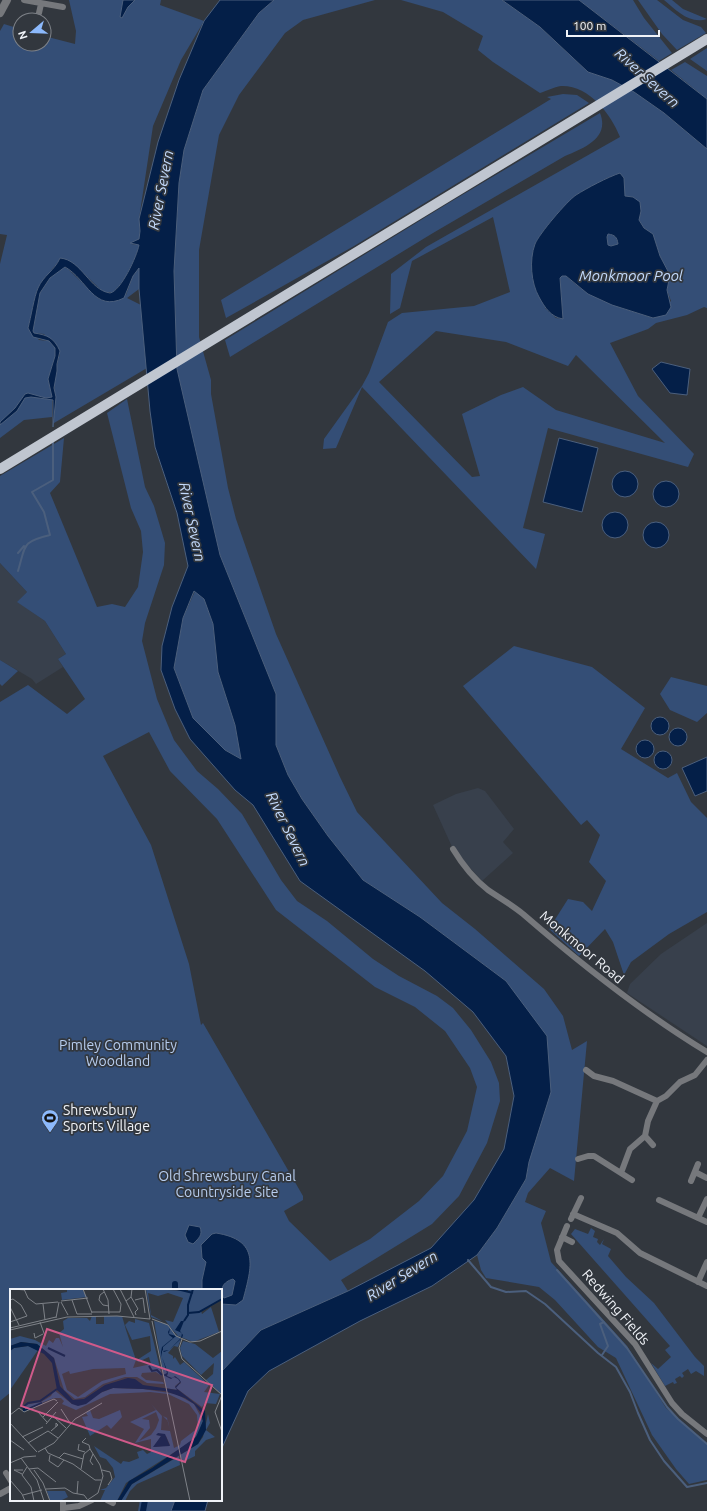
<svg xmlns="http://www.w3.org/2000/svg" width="707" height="1511" font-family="Ubuntu,sans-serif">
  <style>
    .built { fill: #38404c }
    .green { fill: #344e76; fill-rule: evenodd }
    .water { fill: #041f48; stroke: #4b5f7d; fill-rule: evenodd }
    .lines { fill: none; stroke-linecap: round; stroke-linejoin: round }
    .stream { stroke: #4b5f7d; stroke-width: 2 }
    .canal { stroke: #041f48; stroke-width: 6 }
    .minor { stroke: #76787c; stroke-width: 6 }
    .tertiary { stroke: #76787c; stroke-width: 8 }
    .trunk { stroke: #c0c6d0; stroke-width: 10 }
    .labels { text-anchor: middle; stroke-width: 3.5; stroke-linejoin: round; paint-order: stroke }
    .street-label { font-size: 14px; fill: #f0f3f8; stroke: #32373e }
    .park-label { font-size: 14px; fill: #b7cdef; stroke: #32373e }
    .poi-label { font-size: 14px; fill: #f0f3f8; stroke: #32373e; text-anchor: start }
    .water-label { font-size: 15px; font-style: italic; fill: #c3dafc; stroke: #32373e }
    .inset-river { fill: none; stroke: #041f48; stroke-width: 2 }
    .inset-road { fill: none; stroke: #7e8288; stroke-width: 1 }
    .view { fill: #d05a8a; fill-opacity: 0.15; stroke: #d05a8a; stroke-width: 2 }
    .inset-edge { fill: none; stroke: #f0f3f8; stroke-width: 2 }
  </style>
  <rect width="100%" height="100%" fill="#32373e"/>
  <path class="built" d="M0,563L27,592L18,602L45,621L66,654L58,659L63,667L36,684L32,679L0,660Z
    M478,788L485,791L514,829L503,842L513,853L482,881L453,849L433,805L456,794Z
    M707,923V1046L627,993L630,984L661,954Z"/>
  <path class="green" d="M69,0H161L160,5L204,21L181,60L153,126L139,219L140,231L139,239L131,244L139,245C136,259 124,283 113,292H105L101,290L73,263L61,258C54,268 44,277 38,288C34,297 31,317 28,328L39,340L49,341L55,348V356L48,379L52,397V417L24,420L0,438V264L7,235L0,234V31L4,24L20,29V44H44V36L75,44L76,31Z
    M274,0H375L303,20L285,33L239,95L219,135L199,250V337L211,380V394L228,488L236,519L276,634L340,777L357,812L442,903L475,929L544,989L563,1016L572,1050L587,1041L574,1181L550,1168L528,1193L525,1202L546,1211L541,1223L551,1262L627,1346L666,1408L707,1443V1480L689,1484L676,1469L652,1435L616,1358L598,1347L555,1300L539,1287L486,1278L481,1270L477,1255L497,1228L526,1179L529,1162L506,981L420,917L363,880L328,836L302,799L288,775L276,745V694L220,555L198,465L177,369L174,271L179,183L184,150L203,90L259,13Z
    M401,0H502L540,27L588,72L612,80L634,92L664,113L707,149V308L704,307L687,315L656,323L648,329L610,343L638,396L694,454L688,467L548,428L523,528L545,534L536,569L362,387L336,448L323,449L324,439L362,386L369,373L388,322L402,313L474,306L510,292L493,217L412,261L400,308L390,314L391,274L426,247L620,137C611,114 589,85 561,86C554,87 546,91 540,93L493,62L478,50L483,36L443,12ZM609,177L625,187L624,196L633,197L641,211L639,220L644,228L653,235L660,256L670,275L667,290L671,301L653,318C621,308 591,300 566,276H562L560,278L563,319L556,318L545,308L543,231L576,195ZM436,331L506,342L568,366L576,355L665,443L556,410L523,387L501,395L462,414L480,476L472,477L379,382Z
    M579,0H633L644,18L672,53L659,61Z
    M638,0H657L683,20L701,27L706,33L677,50L662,34Z
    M664,0H672L683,9L707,19C690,25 676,10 664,0Z
    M707,48V71L690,59Z
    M685,62L707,76V99L671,70Z
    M563,94L577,95L589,103L354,246L226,318L221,300L551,99L547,97Z
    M600,113C610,138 584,148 565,156L433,233L230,357L225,340L452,201Z
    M608,234C615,235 617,237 618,244L611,246L608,245L607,237Z
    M63,267L68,269L99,299L126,295L133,276L139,268V289L127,298L141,305L147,368L54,423C54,401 53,375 60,354L44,334L34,333L33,331L40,293L50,278Z
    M127,399L145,487L154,506L165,543L164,565L145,623L142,641L157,699L174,740L197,771L218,789L242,814L281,880L297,901L327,921L373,959L399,976L437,996L453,1008L471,1030L491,1062L499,1083L500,1101L487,1143L459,1196L432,1224L341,1280L348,1291L261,1330L221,1372V1290H11V1392L0,1401V702L28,685L67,714L85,699L58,659L66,654L45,621L17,602L27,592L0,563V476L64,438L60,482L50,493L97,607L112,604L125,607L138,587L143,552L141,531L131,508L107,413ZM149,732L170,771L217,819L276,910L375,987L415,1007L445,1031L470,1068L477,1087L467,1131L443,1176L419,1201L370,1239L330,1261L289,1221L284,1211L303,1200V1196L203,1023L201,1025L189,964L151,845L103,756Z
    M195,591L204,599L213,624L218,672L235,725L241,759L225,750L193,718L174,668L183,618Z
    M514,646L592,667L645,708L621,749L668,778L677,773L691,802L707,818V912L669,934L631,962L624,975L613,942L605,929L579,956L549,929L568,899L583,902L592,911L606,881L589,862L600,835L587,820L581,825L463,686Z
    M0,660L18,671L2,686L0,684Z
    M671,677L707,686V713L697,722L670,710L660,694Z
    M591,1228L595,1231L593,1237L598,1239L597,1242L600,1245L604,1239L602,1244L611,1249L608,1256L626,1277L654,1303L695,1357L704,1366V1376L696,1371L691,1374L688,1369L682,1373L684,1376L682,1378L680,1376L675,1379L677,1383L674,1384L673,1382L665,1386L651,1363L658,1369L671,1357L665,1350L670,1346L571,1234L575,1229L588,1234Z
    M140,1500H175L171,1511H138Z"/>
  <path class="water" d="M123,0H135L128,7L122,18L120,17Z
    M220,0H274L259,13L203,90L184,150L179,183L174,271L177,369L220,555L276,694V745L288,775L302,799L328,836L363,880L420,917L506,981L547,1036L551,1092L529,1162L526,1179L497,1228L477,1255L432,1286L360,1321L269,1371L248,1391L221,1450V1372L261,1330L348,1291L431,1248L474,1200L504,1149L514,1096L506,1056L473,1012L425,971L300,881L253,805L235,790L190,739L175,709L161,670L162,646L172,607L188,566L177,513L155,447L150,411L139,289V268L133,276L124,298C94,313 87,279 65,267L50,278L40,293L33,331L34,333C48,335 54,338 60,351L57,364V371L54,388L56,397L53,427V400L31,397L25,398L17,411L0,425V422L15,408L25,394L28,393L46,398L52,397L48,379L55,356V348L49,341L33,337L28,328C31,317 34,297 38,288C43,276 55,270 60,258C82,260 89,290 110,293C121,291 137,256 139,245L130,243L139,239L140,231L139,219L158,142L179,80L204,21ZM194,591L204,599L213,624L218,672L235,725L241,759L225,750L193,718L174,668L183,618Z
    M502,0H579L707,99V149L664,113L634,92L612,80L588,72L540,27Z
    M620,173L624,178L625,196L633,197L640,202L641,211L639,220L644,228L653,234L660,256L670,275L667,290L671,307L666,315L653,318L612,305L588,294L566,276H562L560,278L563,319C551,317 545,308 539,297C531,283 529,260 535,244C539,234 567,201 576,195C587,188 608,177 620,173ZM608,234C615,235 617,237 618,244L611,246L608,245L607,237Z
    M661,362L690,369L687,395L670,393L652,369Z
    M559,438L598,448L582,512L543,502Z
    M612 484a13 13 0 1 1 26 0a13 13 0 1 1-26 0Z
    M653 494a13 13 0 1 1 26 0a13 13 0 1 1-26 0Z
    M602 525a13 13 0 1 1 26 0a13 13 0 1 1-26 0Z
    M643 535a13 13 0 1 1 26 0a13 13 0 1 1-26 0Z
    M651 726a9 9 0 1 1 18 0a9 9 0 1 1-18 0Z
    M669 737a9 9 0 1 1 18 0a9 9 0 1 1-18 0Z
    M636 749a9 9 0 1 1 18 0a9 9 0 1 1-18 0Z
    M654 760a9 9 0 1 1 18 0a9 9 0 1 1-18 0Z
    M707,757V791L695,796L682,768Z
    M189,1225L200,1227C203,1235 199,1238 193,1244L188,1242L185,1235Z
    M216,1233C260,1240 252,1266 243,1300L236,1305L221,1304V1290H202V1280L206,1262L202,1258L201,1245L212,1234ZM233,1279L235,1281L232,1295L224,1298C219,1289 223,1282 233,1279Z
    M175,1500H208L205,1511H171Z"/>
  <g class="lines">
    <path class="stream" d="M18,553L24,546
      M18,571C26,545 21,542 50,535L44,512L32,492L53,480V441
      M468,1260L491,1287L506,1292L526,1291L545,1304L598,1353L616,1367L630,1392L638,1413L650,1440L664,1461L687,1487L707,1483
      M557,1270L627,1348L667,1407L678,1419L707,1444
      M602,1355L608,1346L600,1324L604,1322"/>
    <path class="canal" d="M175,1290V1284
      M143,1511L145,1500"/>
    <path class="minor" d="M24,0L63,7
      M39,13L41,4
      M453,849C462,864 474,879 488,890C500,898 512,905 523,914C582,965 641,1012 707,1052
      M586,1070L594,1076L613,1081L657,1101
      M645,1136L653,1145
      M578,1159L588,1156H594L632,1180
      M695,1172L707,1178
      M621,1173L630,1149L645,1136L648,1121L657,1101L666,1096L680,1082L695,1075L707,1060
      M691,1181L698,1164
      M659,1200L707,1222
      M573,1214L617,1233L640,1253L707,1286
      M698,1218L707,1199
      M571,1219L581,1198
      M567,1226L557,1250L559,1261L635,1344L672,1403L682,1414L707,1434
      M562,1237L572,1242
      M698,1282L707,1262
      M6,1473L11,1481
      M0,1494L11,1488
      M63,1500V1511
      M107,1500L113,1503
      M64,1508L79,1506L92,1500"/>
    <path class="tertiary" d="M0,13L7,0"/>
    <path class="trunk" d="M0,469L707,39"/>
  </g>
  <defs>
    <g id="stadium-pin" transform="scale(0.9)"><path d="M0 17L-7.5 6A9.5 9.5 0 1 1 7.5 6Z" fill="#8cb9fc" stroke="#32373e"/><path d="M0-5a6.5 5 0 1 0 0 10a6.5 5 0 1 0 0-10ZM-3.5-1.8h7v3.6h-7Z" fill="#111"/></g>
  </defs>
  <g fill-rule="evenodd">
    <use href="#stadium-pin" x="50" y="1118"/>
  </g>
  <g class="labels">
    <g class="street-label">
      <text transform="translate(582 947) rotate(40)" y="5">Monkmoor Road</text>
      <text transform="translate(616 1307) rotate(49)" y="5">Redwing Fields</text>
    </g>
    <g class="park-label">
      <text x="118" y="1050">Pimley Community<tspan x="118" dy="16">Woodland</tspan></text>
      <text x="227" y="1181">Old Shrewsbury Canal<tspan x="227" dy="16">Countryside Site</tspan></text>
    </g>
    <g class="poi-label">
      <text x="63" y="1115">Shrewsbury<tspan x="63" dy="16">Sports Village</tspan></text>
    </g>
    <g class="water-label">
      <text transform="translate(647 78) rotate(42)" y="5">River Severn</text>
      <text transform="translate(161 190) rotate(-79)" y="5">River Severn</text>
      <text x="631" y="281">Monkmoor Pool</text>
      <text transform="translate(192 522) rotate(78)" y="5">River Severn</text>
      <text transform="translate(288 829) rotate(64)" y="5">River Severn</text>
      <text transform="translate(402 1276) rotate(-32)" y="5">River Severn</text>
    </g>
  </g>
  <g transform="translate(10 1289)">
    <rect width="212" height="212" fill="#32373e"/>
    <path d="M57,0H72L77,8L52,11L51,4L57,3ZM136,0L178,2V0H212V14L210,11L191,22L192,25L201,18L209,43L183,53L166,46L155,31L163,33L173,9L158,4L148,7L138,4L141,26L154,33L152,32L141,28ZM82,27H86V35H94V27H112L116,41L126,71L123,79L141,75L139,68L128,73L127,71L141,62L140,47L122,51L115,36L119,32L125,34V30L139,34L152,87L146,83L132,84L131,87L136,91L153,93L154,95L137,94L127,88H115L93,95L75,108L65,110L54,101L44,69L27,55L11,53L0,57V50L10,47L25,51L36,57L39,51L43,54L46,49H49L53,58L49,44L54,40L53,32L58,29H77L80,32ZM115,79L116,85L92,92L68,108L57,101L52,85L59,82L60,85L83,80ZM144,32L157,35L171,50L168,58L164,57L158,64L163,67V70L165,68L170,76L174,73L199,96L194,103L210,105L206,115L195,114L192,118L166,99V97L171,94L170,93L165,97L167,101L156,99ZM173,52L185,55L203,69L212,62L211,105L196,91L203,85L204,74L191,86L172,67L170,59ZM18,57L28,61L0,101V62L4,59ZM103,99L133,100L166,105L184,115L193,132L189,144L182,152L116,194L107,212H90L95,201H90L96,199L105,188L103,179L96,170L90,168L84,157L111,175L113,172L119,173L129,169L127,163L133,161L137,165L141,163V150L125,154L134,140L120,133L146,121L141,115L152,127L151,141L160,142L158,132L153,127L157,129L164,159L170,156L171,152L188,139L187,126L179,115L158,105L140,103L100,105L66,121L52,115L54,112L51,109H44L14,121V116L31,113L41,107L44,101L62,115ZM146,123L149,131L146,139L141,146L129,152L140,139L139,131L132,130ZM146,146L156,147L160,156L145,158L151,147ZM80,121L83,129L89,130L110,121L112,128L101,140L97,136L80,147L72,128L78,127L76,124ZM198,125L200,134L196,141L205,148L196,151L185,162V167L173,173L170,166L188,155L193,148ZM169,167L170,176L127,195L120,202L115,212H111L119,197ZM37,202H55L58,208L50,212H40Z" fill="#344e76" fill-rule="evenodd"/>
    <path d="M171,32H174L170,42L173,46L172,49L159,61L154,63L152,61V68L158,84L157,87L162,89L165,87L169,90L171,93L166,99L195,122L196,141L188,155L122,195L111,212H107L119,192L142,179L186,148L193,132L191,124L184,115L175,109L155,102L133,100L103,99L92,103L76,115L68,117L62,115L47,101L42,74L34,65L18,57L4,59L0,62V57L11,53L27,55L44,69L50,97L63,111L74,110L95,96L118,89L125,90L133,96L167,101L165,98L170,93L168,90L164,88L161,90L153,86L157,84L152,68L151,63L152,58L163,49L159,46L158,43L160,39L159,45L166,47L153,58V62L159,61L171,49L172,44L165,41ZM148,144L155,145L160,157L143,158L151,147L146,146Z" fill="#041f48"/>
    <path class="inset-river" d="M167,0L183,4M178,24L189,23L212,10M174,32L178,26V16L183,0M38,59L55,67M139,77L142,82L147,81L152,86M12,119L18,114L30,112L47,100M14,119V122L32,114"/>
    <path class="inset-road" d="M3,0L15,1M14,0L18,9L26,15L48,13M73,0L82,24M93,0L98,11L99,25M110,0L124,28M135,0L140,30M94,3L90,6L89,11L93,16L99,17M121,8L128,20L125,23L126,26M0,11L3,10L11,16L17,27L0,33M62,11L67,25H82M125,11L133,9L135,24M51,12L78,9M116,12L121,8L122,0M51,13L58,26M33,15L35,31M0,18L9,36M82,23H110L111,15L103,0M46,29L49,13M142,30L158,36L166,47L180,53L190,52L212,42M142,32L180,212M30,33L35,47M0,39L46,28M0,41L57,28L107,27L140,30M24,44L25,49L33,45M172,50L169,59L172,70L212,106L205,123L212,143M51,120L60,134M28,123L37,133M0,126L9,119L14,123L44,110L47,112M43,127L56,139M33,128L48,113M0,134L27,163M36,135L46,123M41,142L48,136L46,134V138M12,148L33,138M76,149L72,153L79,156L80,160M0,151L14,161M18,154L38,142L48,149M69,155L68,161L75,163M35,159L38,164L63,175L85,191H91M28,163L44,154L65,130L92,114M40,166L39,172L48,178L54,171M11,169L27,191L34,212M49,169L54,164L73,170M0,174L14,168L26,167M83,176L80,172L83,165M17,178L12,186L21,198L24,212M19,180L28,179L46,193M71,180L74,165L80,160L90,176L93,187L88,204L76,212M24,181L33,194L40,212M92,181L100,183L102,190L98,196M12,185L4,181H13M0,191L12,205L15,212M36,200L55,199L63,204L74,206L77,210M67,205L68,192M13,206L32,201"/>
    <path class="view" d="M37,40L202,96L175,173L11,117Z"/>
    <rect width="212" height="212" class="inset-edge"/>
  </g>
  <g transform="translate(32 32) rotate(251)"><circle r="19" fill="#32373e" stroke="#7e8288"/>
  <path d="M0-3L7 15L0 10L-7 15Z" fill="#8cb9fc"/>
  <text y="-6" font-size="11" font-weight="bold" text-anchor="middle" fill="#f0f3f8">N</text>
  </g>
  <path d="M567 30v6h92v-6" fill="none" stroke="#f0f3f8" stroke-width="2"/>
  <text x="573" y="30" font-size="12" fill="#f0f3f8" stroke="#32373e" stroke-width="3" paint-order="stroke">100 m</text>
</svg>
